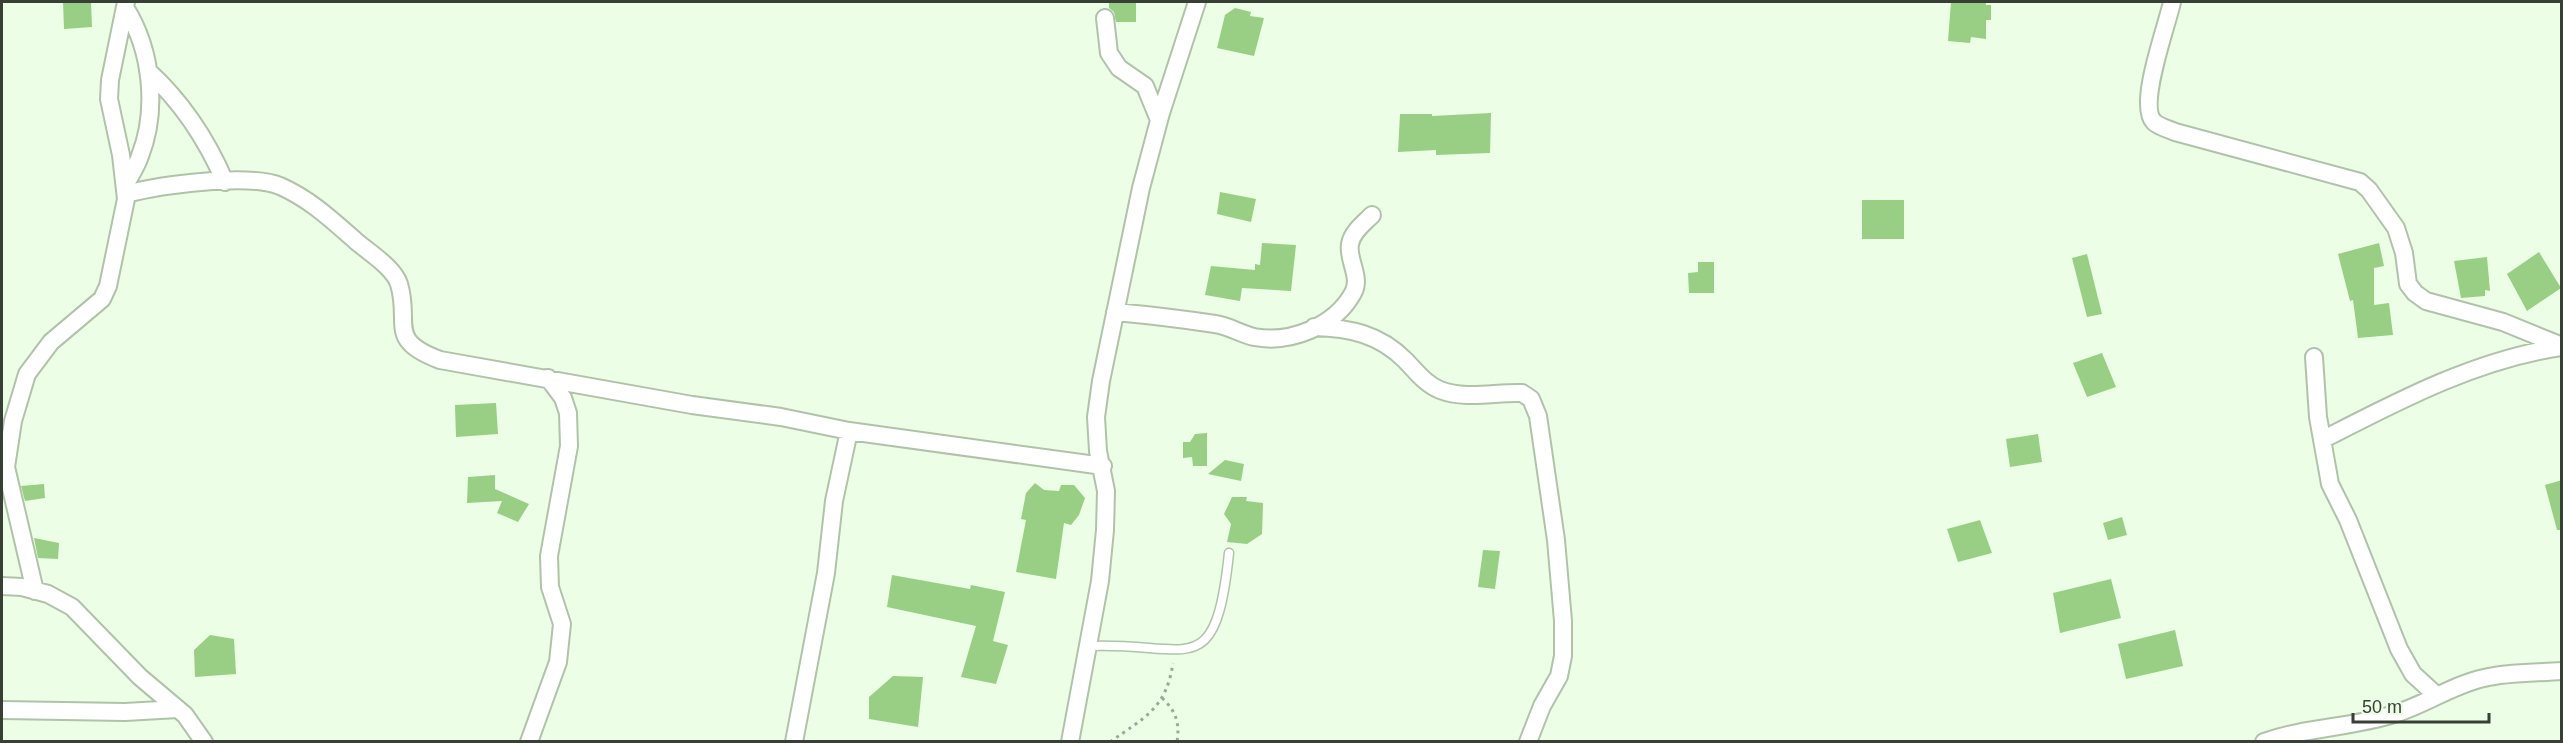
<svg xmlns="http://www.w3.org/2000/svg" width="2563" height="743" font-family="Arial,sans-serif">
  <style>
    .building { fill: #99cf84 }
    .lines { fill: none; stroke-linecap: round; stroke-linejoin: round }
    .service-casing { stroke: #b1c2ab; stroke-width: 11 }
    .minor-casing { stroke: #b1c2ab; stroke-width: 20 }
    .path { stroke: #9ca996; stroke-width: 3; stroke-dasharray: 3 4.5; stroke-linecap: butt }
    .service { stroke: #fff; stroke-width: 8 }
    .minor { stroke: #fff; stroke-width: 16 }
  </style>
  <rect width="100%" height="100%" fill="#ecfee5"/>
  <path class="building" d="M63,2H91L92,27L64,29Z
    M1109,2H1136V22H1116L1114,12L1109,8Z
    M1951,2H1986V5H1991V20H1986V39L1971,37L1970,43L1948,41Z
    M1235,8L1251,12L1250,16L1264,18L1254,56L1217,48L1225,15Z
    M1491,113L1490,153L1436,155V150L1398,152L1400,114H1432V116Z
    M1220,192L1256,199L1251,222L1217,214Z
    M1862,200H1904V239H1862Z
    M1262,243L1296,245L1291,291L1242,288L1240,301L1205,295L1211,266L1255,270V264L1260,265Z
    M2379,243L2384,266L2374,268V305L2389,303L2393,335L2358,338L2353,300L2350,301L2338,254Z
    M2539,252L2561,288L2527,311L2507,274Z
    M2087,254L2102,314L2087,317L2072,258Z
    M2487,257L2490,291L2485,290V296L2461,298L2454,261Z
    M1698,262H1714V293H1689L1688,273L1698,272Z
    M2102,353L2116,387L2087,397L2073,363Z
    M496,403L498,434L456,437L455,405Z
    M1207,433V466H1193L1192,457L1183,458V442H1190L1195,434Z
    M2038,434L2042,462L2010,467L2006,439Z
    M1225,460L1244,464L1241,481L1208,474Z
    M495,475V489L529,504L518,522L497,513L502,501L467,503L468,477Z
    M2562,480V530H2557L2545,485Z
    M1035,483L1044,490L1059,491L1061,485H1074L1085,498L1079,515L1071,525L1064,523L1056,579L1016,572L1026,520L1021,519L1026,493Z
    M44,484L45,498L25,501L21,486Z
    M1232,497H1247L1246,501L1263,503L1262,534L1247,544L1227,542L1231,524L1224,514Z
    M2122,517L2127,535L2108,540L2103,523Z
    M1980,520L1992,553L1958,562L1947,529Z
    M34,538L59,543L58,559L38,558Z
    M1483,550L1500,551L1495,589L1478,587Z
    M892,575L970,589L971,585L1005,592L993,641L1008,645L996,684L961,677L976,626L887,607Z
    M2111,579L2121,618L2060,633L2053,593Z
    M2175,630L2183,666L2126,679L2118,644Z
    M210,635L234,639L236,674L195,677L194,650Z
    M893,676L923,677L918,727L869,719V697Z"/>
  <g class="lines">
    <g class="service-casing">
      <path id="service" d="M1088,646C1189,641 1215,686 1229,553"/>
    </g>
    <g class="minor-casing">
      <path id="minor" d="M2172,2C2167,26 2137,105 2154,122C2159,127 2169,129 2175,132L2360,182L2369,190L2396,228L2404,253L2408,284L2415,293L2426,301L2503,322L2562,346
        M1105,18L1109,53L1119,68L1145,86L1159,120
        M148,71C182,102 207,140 225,182
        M125,185C130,176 137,166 140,156C158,110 152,51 126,9
        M126,194C160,185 248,173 280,186C310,199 333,221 357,242C370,253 394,268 399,284C411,324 386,340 440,360L692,405L781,417L849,431L1103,466
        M1115,312C1148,315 1182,319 1215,324C1229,326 1241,334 1254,337C1290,344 1335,326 1353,293C1362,277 1347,260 1350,244C1352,232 1364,223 1372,215
        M1314,327C1350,328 1379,334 1405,360C1416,371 1425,384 1440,390C1466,400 1495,392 1522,393L1531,399L1538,416L1556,540L1563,621V656L1559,676L1542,706L1528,742
        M2314,357L2318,417L2330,484L2348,520L2399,649L2413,674L2436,695
        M2322,440C2398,401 2475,360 2561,347
        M2,586L22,587L48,594L72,607L140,677L185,715L204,742
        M35,591L6,467L13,421L27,374L51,342L102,299L108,286L126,199L121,155L109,99L110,80L126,2
        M2,710L125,712L178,709
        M529,742L558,662L562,624L550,587L549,556L569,446L568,413L563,398L548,378
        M794,742L826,573L834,501L849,431
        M1070,742L1100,581L1105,530L1106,491L1098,451L1096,417L1101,381L1141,188L1161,113L1197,2
        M2264,742C2306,727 2351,728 2394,714C2425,705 2452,685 2484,678C2508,672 2536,673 2562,671"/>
    </g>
    <path class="path" d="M1162,698C1176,711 1180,723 1177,742
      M1110,742C1145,717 1166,709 1173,663"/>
    <use href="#service" class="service"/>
    <use href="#minor" class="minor"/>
  </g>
  <rect width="2563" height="743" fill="none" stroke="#383f35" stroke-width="6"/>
  <path d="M2353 713v9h136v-9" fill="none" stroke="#383f35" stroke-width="3"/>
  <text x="2362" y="713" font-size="18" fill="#383f35" stroke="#ecfee5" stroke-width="4.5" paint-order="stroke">50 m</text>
</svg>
